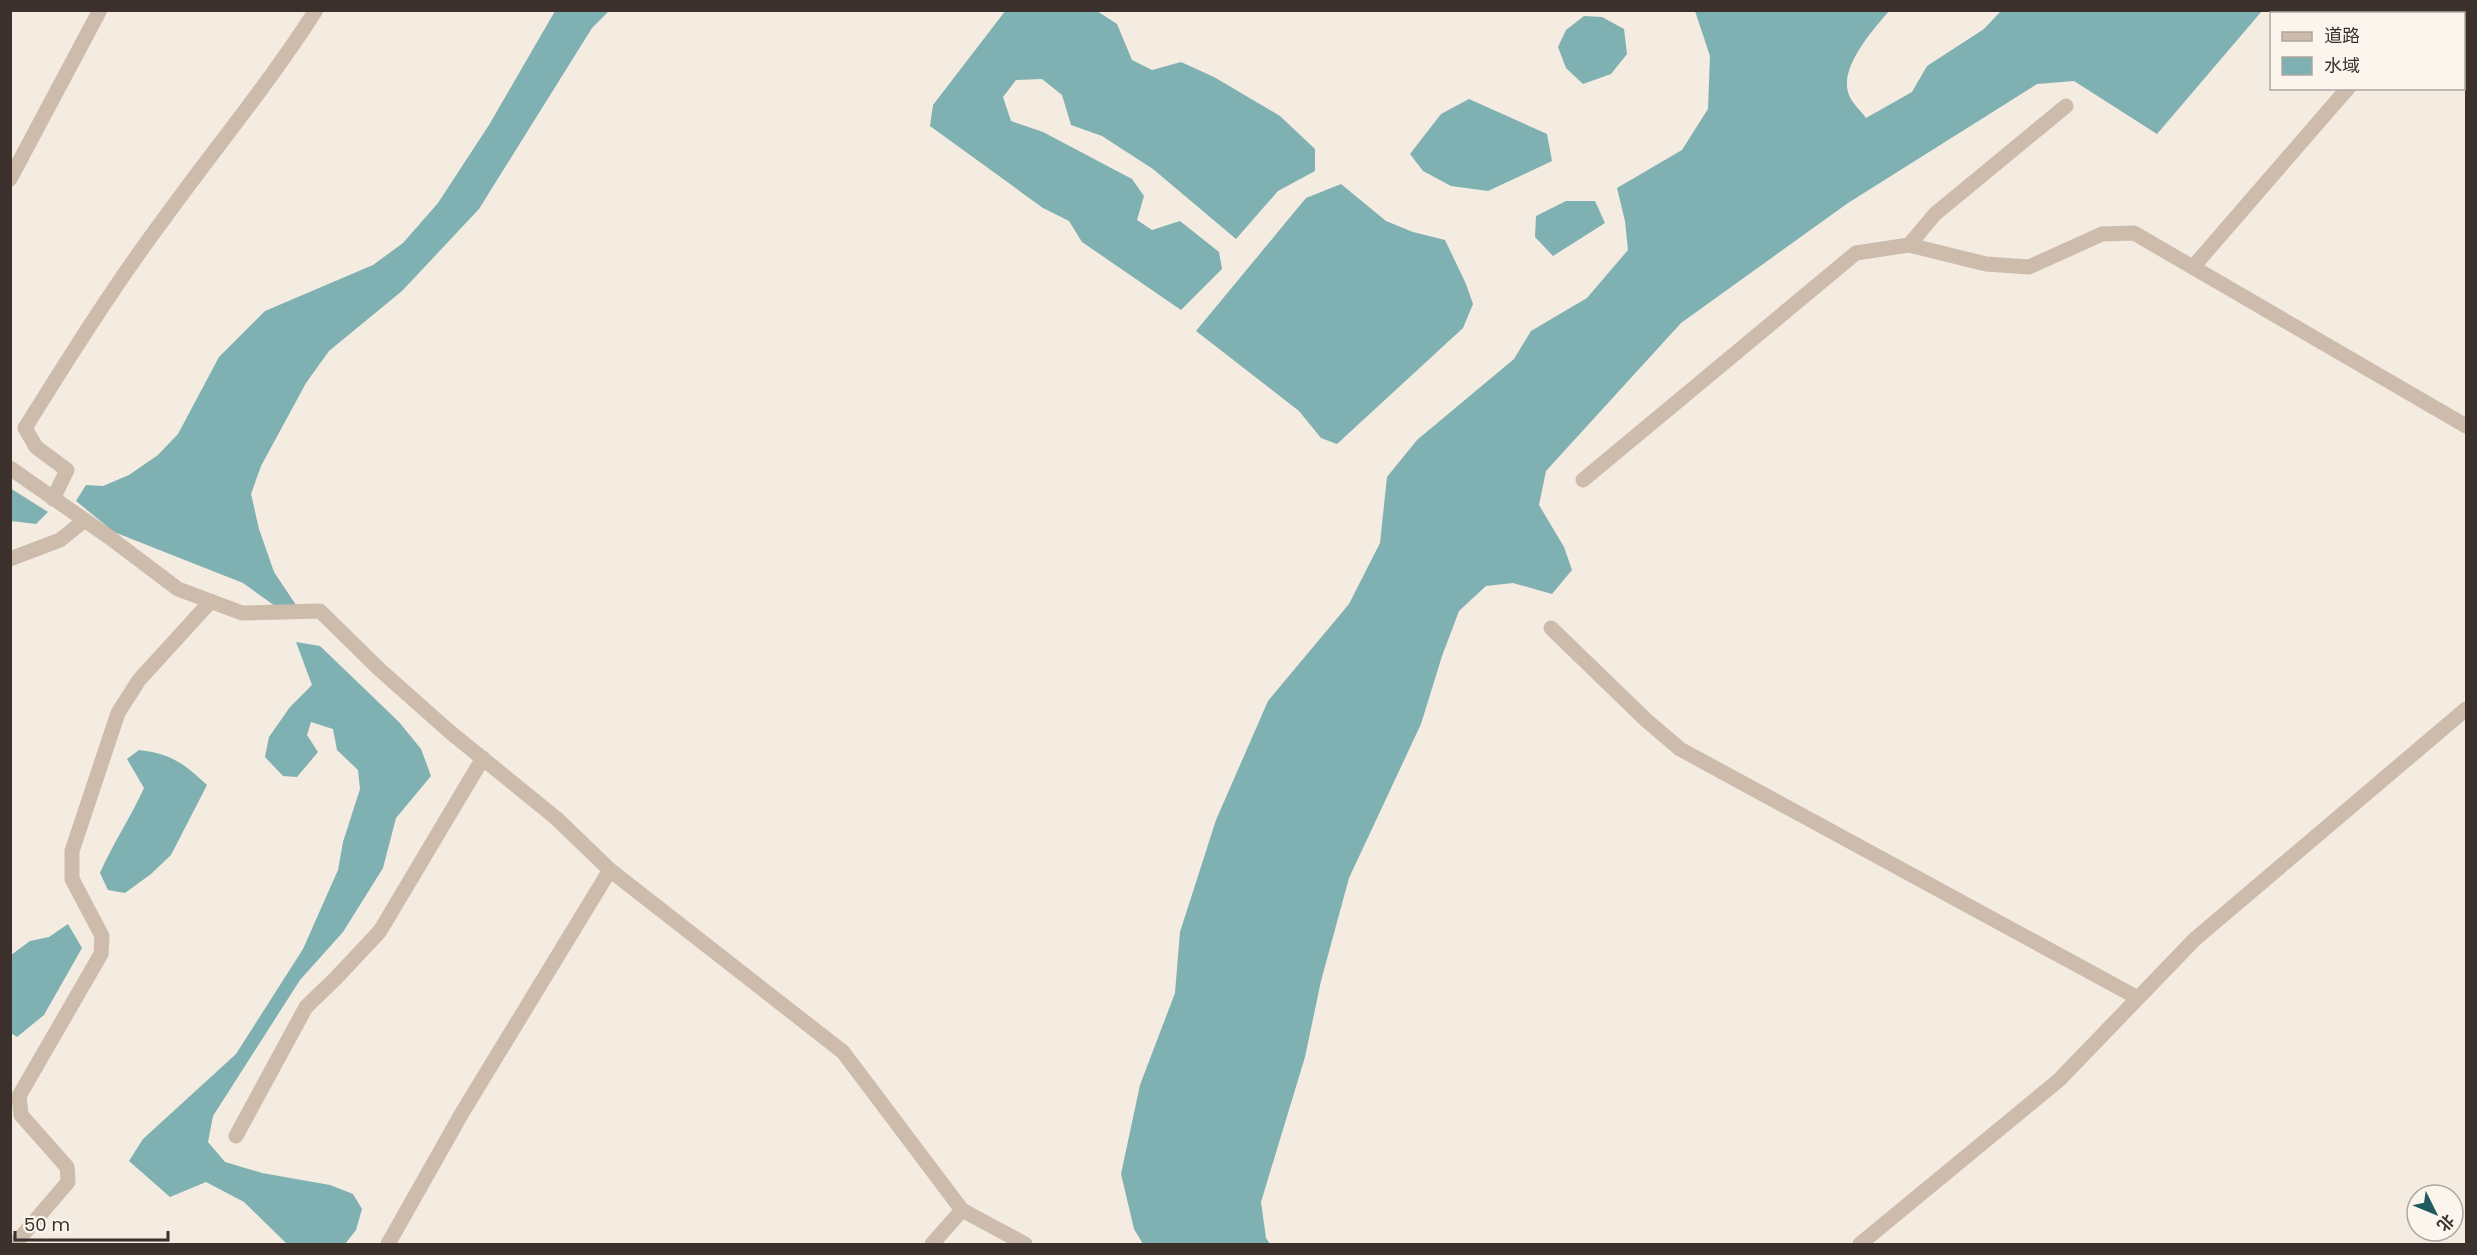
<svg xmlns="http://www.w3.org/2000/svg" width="2477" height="1255" font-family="Poppins,'Noto Sans SC',sans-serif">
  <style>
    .water { fill: #7fb0b2 }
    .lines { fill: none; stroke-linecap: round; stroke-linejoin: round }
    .street { stroke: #cdbbac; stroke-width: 15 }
  </style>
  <rect width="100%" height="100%" fill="#f4ebe1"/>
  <path class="water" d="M1006,10L1097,11L1117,24L1132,60L1152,70L1181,62L1214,77L1280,116L1315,149V171L1278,191L1236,239L1153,169L1102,136L1071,125L1062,95L1042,79L1016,80L1003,97L1011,121L1043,132L1132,179L1144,196L1137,220L1152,230L1180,221L1219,252L1222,269L1181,310L1082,242L1069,221L1043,208L930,126L933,105Z
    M555,11H609L592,28L479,209L402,291L329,351L306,383L261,466L251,494L259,529L274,572L298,608L275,606L243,583L114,532L76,501L86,485L103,486L129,475L158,455L178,434L219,357L265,311L373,265L403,243L438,203L489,125Z
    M1695,11H1889C1873,30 1838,68 1849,95C1852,103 1861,111 1866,118L1912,92L1927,66L1984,29L2001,11H2262L2157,134L2074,81L2037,84L1848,203L1681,323L1546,471L1539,505L1564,547L1572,570L1552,594L1513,583L1486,586L1459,611L1442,656L1421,724L1349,878L1321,981L1305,1057L1261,1202L1266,1238L1270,1244H1143L1134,1229L1121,1174L1140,1085L1175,993L1180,932L1216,820L1268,701L1349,604L1380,543L1387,477L1417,440L1514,359L1531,331L1587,298L1628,250L1625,221L1617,188L1682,150L1708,109L1710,56Z
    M1584,16L1602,17L1624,29L1627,54L1611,74L1583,84L1566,68L1558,47L1566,30Z
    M1469,99L1547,134L1552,161L1488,191L1451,186L1423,171L1410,154L1441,114Z
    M1341,184L1386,221L1413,232L1445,240L1466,284L1473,304L1463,328L1337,444L1321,438L1299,411L1196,331L1306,198Z
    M1566,201H1595L1605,223L1553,256L1535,237L1536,216Z
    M10,488L48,512L36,524L11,521Z
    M296,642L320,646L399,722L421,749L431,776L396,818L383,868L343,932L300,980L213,1116L208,1142L225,1162L262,1173L330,1185L353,1194L362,1209L356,1230L345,1244H287L244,1202L206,1182L170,1197L129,1161L143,1139L236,1054L303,949L338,870L343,842L360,789L358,770L337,750L333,729L311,722L307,735L318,752L297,777L283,776L265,757L269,737L290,707L312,685Z
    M139,750C171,754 182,762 207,785L171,855L151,874L125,893L108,890L100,873C113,843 131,817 144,788L127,759Z
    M68,924L82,948L44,1015L17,1037L11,1033V955L30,941L49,937Z"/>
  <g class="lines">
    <path class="street" d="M2424,14L2428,10
      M10,179L100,10
      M1909,245L1935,214L2066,106
      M2193,267L2348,88
      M10,468L109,537L178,589L242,613L320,611L379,669L450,732L556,818L610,870L843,1052L962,1210L1025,1244
      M1583,480L1856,253L1909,245L1986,264L2029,267L2102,234L2134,233L2466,426
      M53,499L67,470L36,447L25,428C70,356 115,284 166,216C216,147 270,82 316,10
      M10,559L60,540L85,520
      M1551,628L1646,720L1680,749L2138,998
      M236,1136L306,1007L336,978L380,931L483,758
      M15,1244L68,1182L67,1167L21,1115L19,1096L101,954L102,936L72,879V851L118,713L139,680L211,601
      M388,1244L462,1113L610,870
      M932,1244L962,1210
      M1860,1244L2059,1080L2195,939L2466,709"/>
  </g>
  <rect width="2477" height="1255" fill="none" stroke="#3b302b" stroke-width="24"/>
  <rect x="2270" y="12" width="195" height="78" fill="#fbf5ee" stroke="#aea6a0" stroke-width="1.5"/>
  <rect x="2282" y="32" width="30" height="9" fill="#cdbbac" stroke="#aea6a0" stroke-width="1.5"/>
  <text x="2324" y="42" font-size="18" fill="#3b302b">道路</text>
  <rect x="2282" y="57" width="30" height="18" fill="#7fb0b2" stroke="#aea6a0" stroke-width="1.5"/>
  <text x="2324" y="72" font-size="18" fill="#3b302b">水域</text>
  <g transform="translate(2435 1213) rotate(133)"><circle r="28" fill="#fbf5ee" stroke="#aea6a0" stroke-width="1.5"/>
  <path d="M0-4.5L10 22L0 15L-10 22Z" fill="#1f5a5e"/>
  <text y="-9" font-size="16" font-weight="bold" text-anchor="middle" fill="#3b302b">北</text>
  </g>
  <path d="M15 1231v9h153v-9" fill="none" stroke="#3b302b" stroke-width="3"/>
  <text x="24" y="1231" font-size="18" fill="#3b302b" stroke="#fbf5ee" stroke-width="4.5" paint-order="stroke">50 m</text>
</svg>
